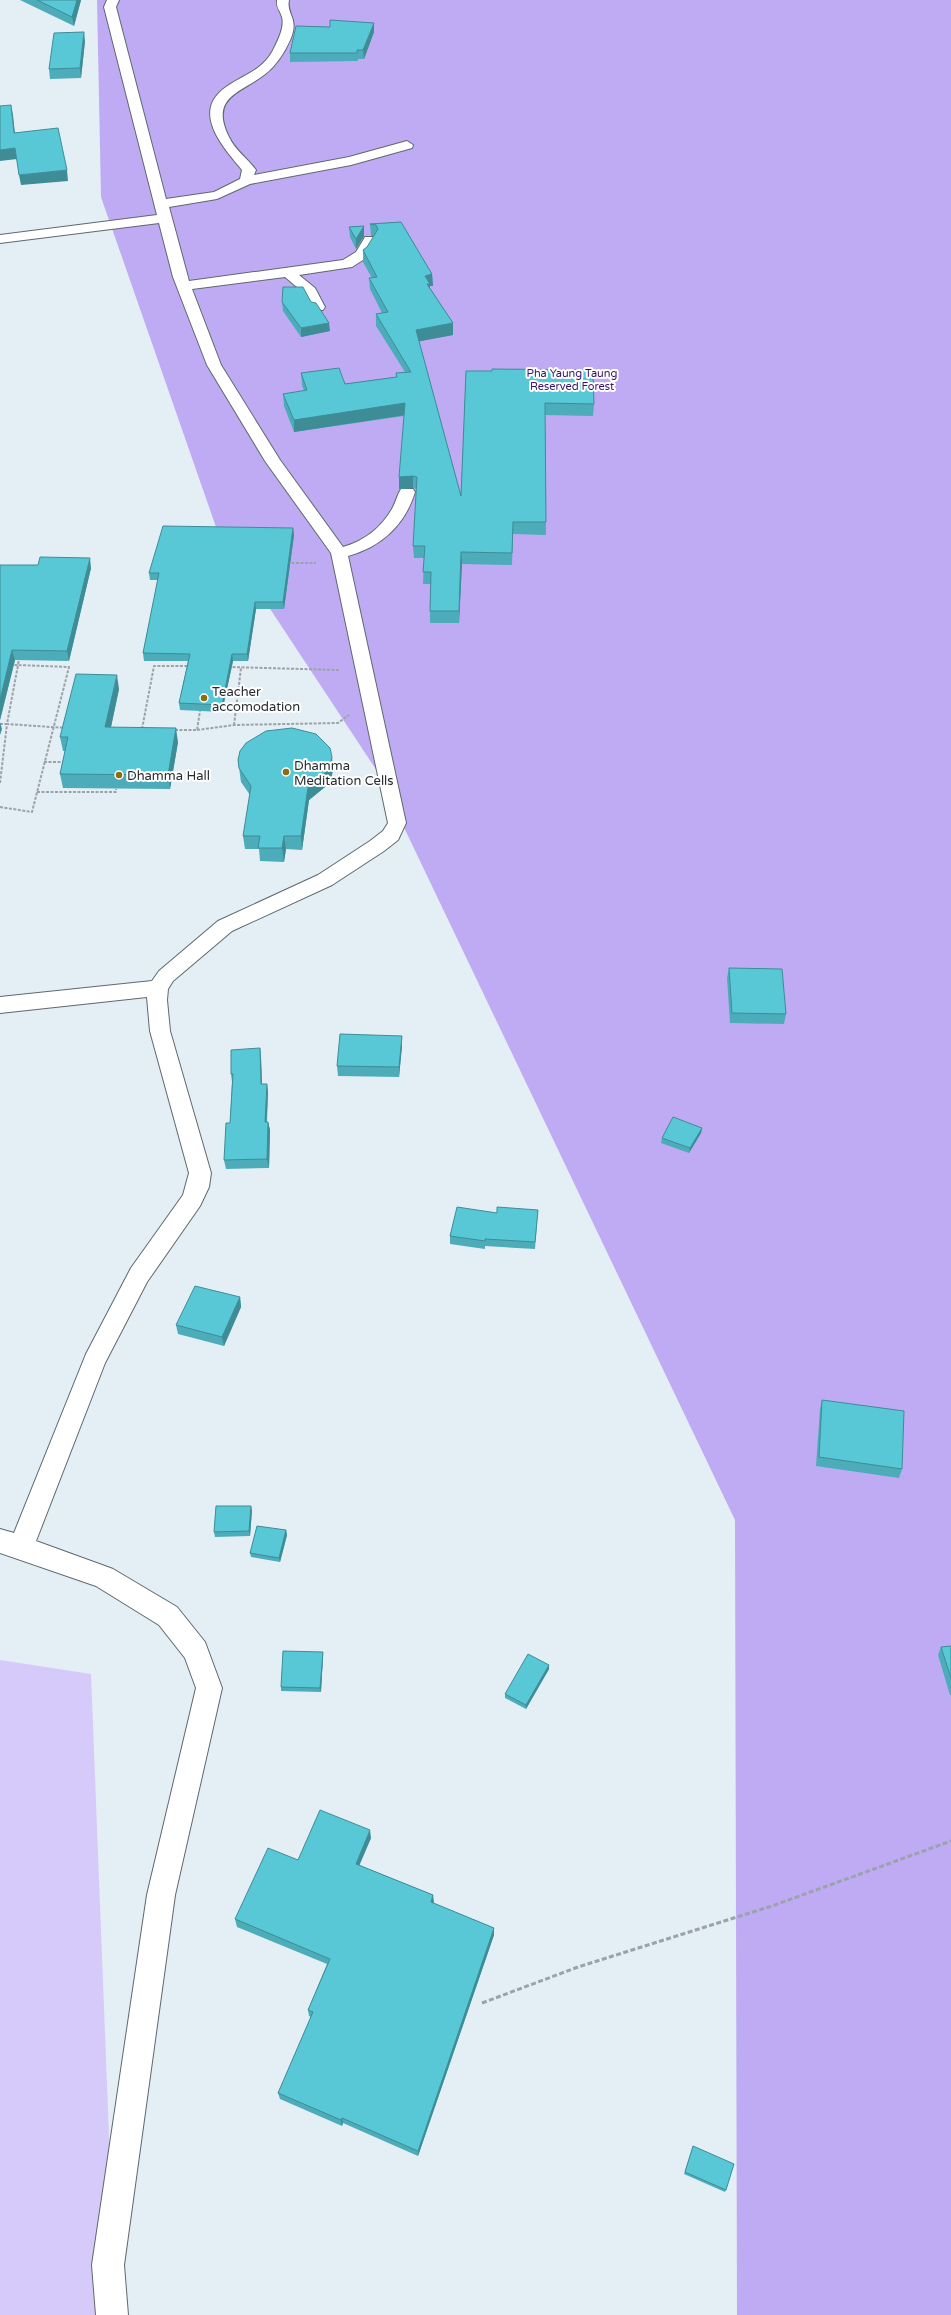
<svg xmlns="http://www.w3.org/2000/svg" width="951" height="2315" font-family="'Varela Round',sans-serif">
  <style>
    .green { fill: #d6cafb }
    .forest { fill: #bfabf3 }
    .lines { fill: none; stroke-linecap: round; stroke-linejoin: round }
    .minor-casing { stroke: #5f686e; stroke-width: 2 }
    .path-far1 { stroke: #9ba3a8; stroke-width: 2; stroke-dasharray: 3 1.5; stroke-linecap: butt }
    .path { stroke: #9ba3a8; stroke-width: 3; stroke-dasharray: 5 2.5; stroke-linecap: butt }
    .minor { fill: #fff; fill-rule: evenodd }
    .wall { fill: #4cacb9 }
    .shaded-wall { fill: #3e8c96 }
    .building { fill: #58c8d7; stroke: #3e8c96 }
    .poi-dot { fill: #8c6c0e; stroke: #fff; stroke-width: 1.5 }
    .labels { text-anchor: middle; stroke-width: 4; stroke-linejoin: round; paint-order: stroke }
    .far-park-label { font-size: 11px; fill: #361366; stroke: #fff }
    .poi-label { font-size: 13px; fill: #282c2f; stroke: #fff; text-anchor: start }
  </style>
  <rect width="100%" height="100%" fill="#e4eef5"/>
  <path class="green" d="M0,1660L91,1674L116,2315H0Z"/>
  <path class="forest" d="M97,0H951V2315H737L735,1520L377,771L216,527L101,197Z"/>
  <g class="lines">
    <g class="minor-casing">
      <path id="minor" d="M107,0H119L116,7L166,199L214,192L240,179L242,170C224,148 190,112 226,87C243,75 261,71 272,52C277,42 285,28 282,17C280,10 276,8 277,0H289C286,14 299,18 291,38C285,52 276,66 264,75C241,93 209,97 229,137C235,150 247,158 256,170L254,175L349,157L407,141L413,145L412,148L351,165L250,184L217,199L169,207L189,281L343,260L356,252L365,237H375L377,240L366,258L352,267L299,275L315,288L325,307L323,310H313L304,293L285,277L192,289L221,365L280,460L343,547C364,541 381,528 392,509C396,502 397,495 401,489H413L415,492C405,525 381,547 348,556L406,823L398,840L384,851L332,885L232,931L173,981L168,989L167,1000L170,1031L211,1173L209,1187L200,1206L147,1282L105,1363L36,1541L113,1569L177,1607L205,1642L222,1688L175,1895L124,2265L128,2315H96L92,2265L147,1895L196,1688L185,1658L159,1625L96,1586L0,1553V1529L14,1533L86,1354L131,1268L183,1195L189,1173L150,1031L147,997L0,1013V997L152,981L159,971L218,921L318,875L370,841L383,831L388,823L331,553L265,461L207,365L173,277L159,223L0,243V235L157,215L104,7Z"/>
    </g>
    <path class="path-far1" d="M287,563H316
      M228,667L339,670
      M0,724H7L18,665H12
      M234,725L241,668
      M142,729L154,666H189
      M175,730H197L200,711
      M197,730L234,725L338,723L349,715
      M44,762H66
      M0,783L7,724L66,728
      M37,792H116V789
      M0,807L32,812L69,667L18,665L19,659"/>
    <path class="path" d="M482,2003L578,1967L772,1906L951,1841"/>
    <use href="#minor" class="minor"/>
  </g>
  <path class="wall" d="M20,0H81L74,26Z
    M374,32L364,59H358V61L290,62V53Z
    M85,41L81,78L50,79L49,69Z
    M401,222L432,274L433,286H430V288L453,323V335L419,341L461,496L466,371L594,404L593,416L545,415L546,535L513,534L512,565L462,564L459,623H430V611L431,584H423L424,558H414L413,546L417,489L413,488L399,489L404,416L294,432L284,406L283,394L304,391L302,385L301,373L345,384L396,377V373L405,372L376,326V314L382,313L370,289L369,278H372L363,262V250L367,247L374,236H371L370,224Z
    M364,226V236L356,249L350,237L349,227Z
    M282,302H311L330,331L301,337L283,311Z
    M293,528L294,535L284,609H256L248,661H233L222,712L180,710L179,703L188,661H144L143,653L158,580H150L149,573Z
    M0,565L91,568L69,661L15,660L0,720Z
    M119,689L111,727L178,742L170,789L63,788L60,774L65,751H63L60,737Z
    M238,760L333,770L331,779L325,787L309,800L302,850L286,849L284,862L260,861L259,849H245L243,836L250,795L241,782Z
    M729,968L786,1014L784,1024L730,1023L727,978Z
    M402,1046L399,1077L338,1076L337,1066Z
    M260,1048L261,1057L262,1084H267L268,1093L267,1122H268L270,1130L269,1168L226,1169L224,1160L230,1123L232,1082L231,1074Z
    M702,1128L701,1133L689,1153L661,1143L662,1138Z
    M538,1210L535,1249L485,1246V1249L450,1244V1236L497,1213Z
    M240,1297L241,1307L224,1346L178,1334L176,1325Z
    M822,1400L902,1469L899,1478L816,1466L820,1409Z
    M252,1510L250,1536L215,1537L214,1532Z
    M286,1530L287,1535L280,1562L251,1557L250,1553Z
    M951,1646V1695H950L938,1655L941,1647Z
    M323,1652V1656L321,1692L281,1691V1687Z
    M549,1665V1669L526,1709L505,1698V1694Z
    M371,1838L359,1865L433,1895V1903L494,1928V1935L418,2156L343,2123L342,2126L280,2099L278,2093L311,2017L309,2016L308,2010L327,1964L237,1927L235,1919L298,1860Z
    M693,2146L726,2190L725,2192L684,2174Z"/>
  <path class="shaded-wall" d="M77,0H81L74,26L72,17Z
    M374,23V32L364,59L363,50Z
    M84,32L85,41L81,78L80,68Z
    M11,105L13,115L16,143L14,133Z
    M15,148L17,159L0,161V150Z
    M67,170L68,181L21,185L19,175Z
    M364,226V236L356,249V239Z
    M432,274L433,286H430V295L425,276Z
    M329,323L330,331L301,337V328Z
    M453,323V335L416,342V330Z
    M405,403V415L294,432V420Z
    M413,476V488L399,489V477Z
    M293,528L294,535L284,609L283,602Z
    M461,552L462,564L459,623V611Z
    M90,558L91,568L69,661L67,651Z
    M255,602L256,609L248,661L247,654Z
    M12,650L15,660L0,720V700Z
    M232,654L233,661L222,712V705Z
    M117,675L119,689L108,741L105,727Z
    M0,722L2,729L0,735Z
    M176,728L178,742L170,789L168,775Z
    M332,757L333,770L331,779L325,787L309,800L302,850L301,836L308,787Z
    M284,836L286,849L284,862L282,848Z
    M402,1036V1046L399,1077V1067Z
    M260,1048L261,1057L262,1093L261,1084Z
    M267,1084L268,1093L266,1130L265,1122Z
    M268,1122L270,1130L269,1168L267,1159Z
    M702,1128L701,1133L689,1153L690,1148Z
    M240,1297L241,1307L224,1346L222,1337Z
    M251,1506L252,1510L250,1536L249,1531Z
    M286,1530L287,1535L280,1562L279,1558Z
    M323,1652V1656L321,1692L320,1688Z
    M549,1665V1669L526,1709V1705Z
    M370,1830L371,1838L357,1871L356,1864Z
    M433,1895L434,1902L431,1909V1902Z
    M494,1928V1935L418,2156V2151Z
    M342,2118L343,2123L342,2126L341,2120Z"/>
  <path class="building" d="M37,0H77L72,17Z
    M330,20L374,23L363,50H357V53H290L296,26L330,27Z
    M84,32L80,68L49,69L54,33Z
    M11,105L14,133L58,128L67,170L19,175L15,148L0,150V106Z
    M401,222L432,274L425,276L430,284H427L453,323L416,330L461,496L466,371H492V369L593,370L594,404L545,403L546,522H513L512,553L461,552L459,611H430L431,572H423L425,546H413L417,477L413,476L399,477L405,403L294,420L283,394L307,390L301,373L339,368L345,384L397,377L396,373L411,372L376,314L388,312L369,278L377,277L363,250L367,247L378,229L376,225L370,224Z
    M364,226L356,239L349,227Z
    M283,287H303L311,302L316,303L329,323L301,328L282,302Z
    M163,526L293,528L283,602H255L247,654H232L222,705L179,703L190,654L143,653L159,573H149Z
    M40,557L90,558L67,651L12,650L0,700V565H38Z
    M76,674L117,675L105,727L176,728L168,775L60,774L68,737H60Z
    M292,728L316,734L330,748L332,757L330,766L324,774L308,787L301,836H284L282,848H258L260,836H243L251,786L239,768L238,760L240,751L246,743L266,731Z
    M729,968L782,969L786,1014L732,1013Z
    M340,1034L402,1036L399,1067L337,1066Z
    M260,1048L261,1084H267L265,1122H268L267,1159L224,1160L226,1123H230L233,1074H231V1050Z
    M673,1117L702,1128L690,1148L662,1138Z
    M457,1207L497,1213V1207L538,1210L535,1242L485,1239V1241L450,1236Z
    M195,1286L240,1297L222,1337L176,1325Z
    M822,1400L904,1411L902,1469L819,1457Z
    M216,1506H251L249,1531L214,1532Z
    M257,1526L286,1530L279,1558L250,1553Z
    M951,1646V1678L941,1647Z
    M283,1651L323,1652L320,1688L281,1687Z
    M528,1654L549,1665L526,1705L505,1694Z
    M320,1810L370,1830L356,1864L433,1895L431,1902L494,1928L418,2151L342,2118L341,2120L278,2093L313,2012L308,2010L330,1959L235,1919L268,1848L298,1860Z
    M693,2146L734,2164L726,2190L685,2172Z"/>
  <g class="poi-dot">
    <circle cx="204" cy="698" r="4"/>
    <circle cx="286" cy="772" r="4"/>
    <circle cx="119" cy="775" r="4"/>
  </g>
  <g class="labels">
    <g class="far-park-label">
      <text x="572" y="377">Pha Yaung Taung<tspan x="572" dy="13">Reserved Forest</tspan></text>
    </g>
    <g class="poi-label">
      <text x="212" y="696">Teacher<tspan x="212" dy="15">accomodation</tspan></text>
      <text x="294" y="770">Dhamma<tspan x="294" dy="15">Meditation Cells</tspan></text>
      <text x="127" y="780">Dhamma Hall</text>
    </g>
  </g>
</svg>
